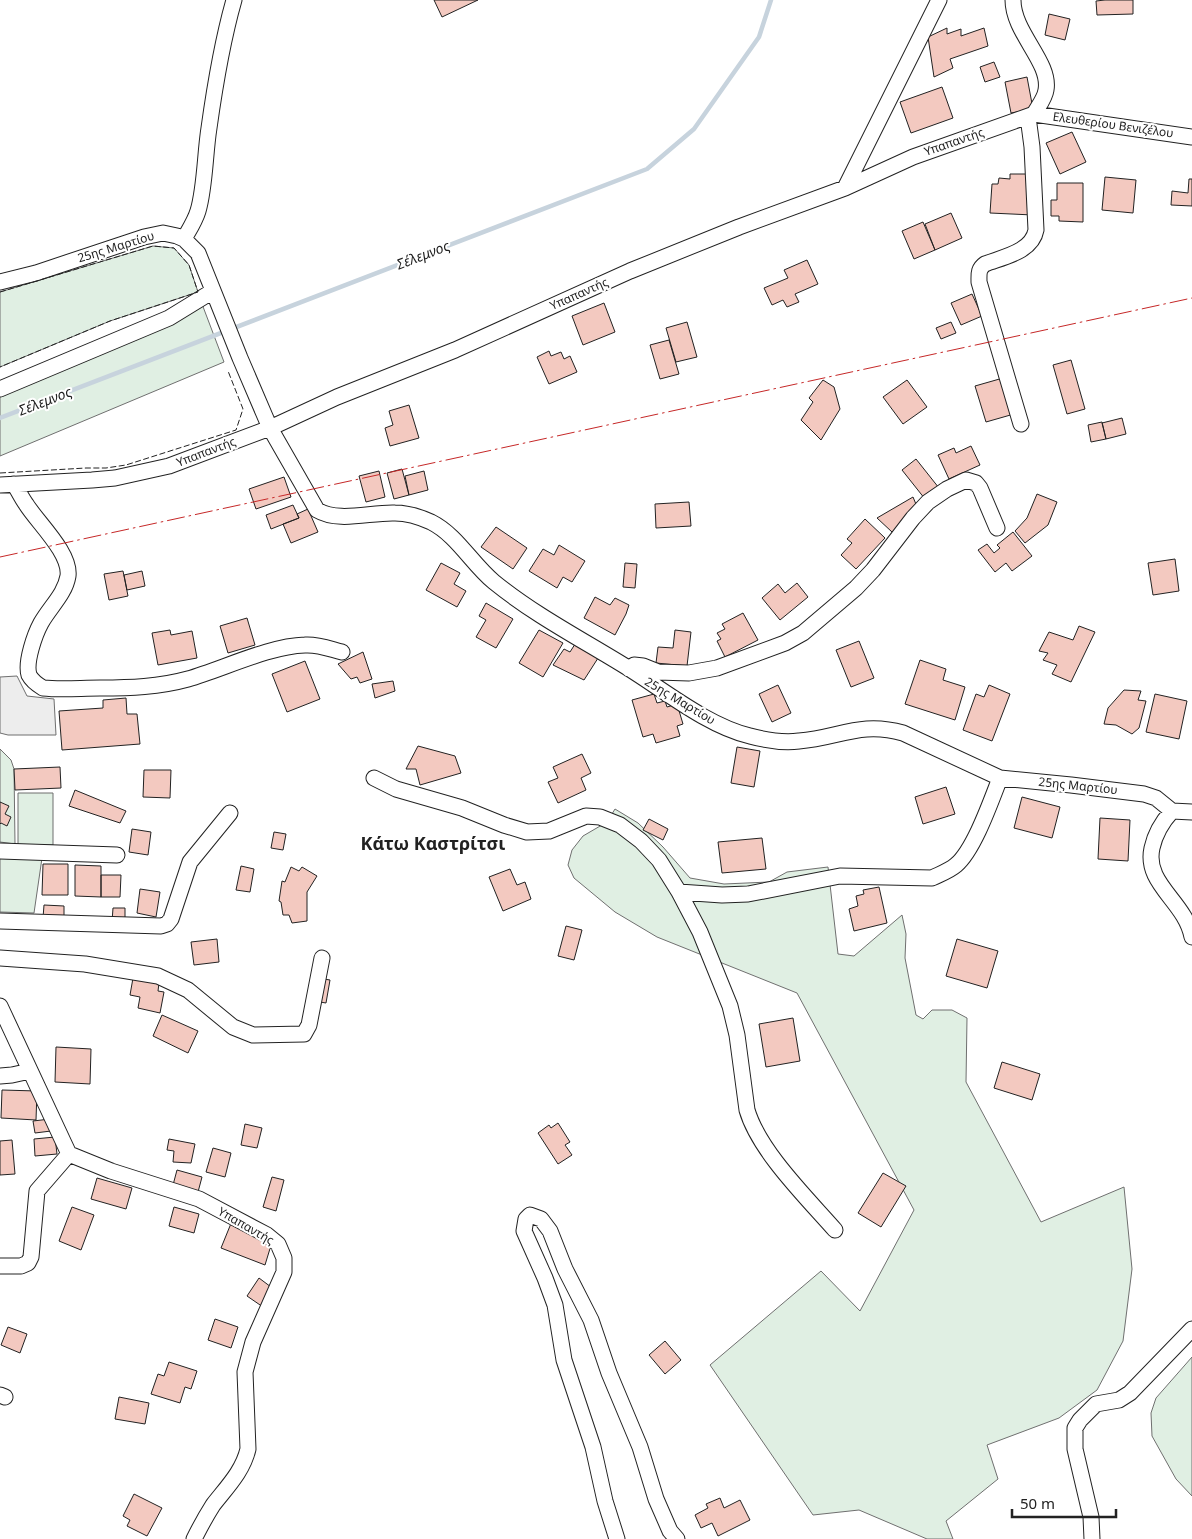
<svg xmlns="http://www.w3.org/2000/svg" width="1192" height="1539" font-family="'Noto Sans',sans-serif">
  <style>
    .green { fill: #e0efe3; stroke: #6f6f6f }
    .parking { fill: #ededed; stroke: #6f6f6f }
    .lines { fill: none; stroke-linecap: round; stroke-linejoin: round }
    .stream { stroke: #c7d3dd; stroke-width: 4.5 }
    .building { fill: #f3c9c0; stroke: #222 }
    .minor-casing { stroke: #222; stroke-width: 17 }
    .minor { stroke: #fff; stroke-width: 15 }
    .fence { stroke: #222; stroke-width: 1; stroke-dasharray: 6 2.5; stroke-linecap: butt }
    .power { stroke: #c62828; stroke-width: 1; stroke-dasharray: 18 4 2.5 4; stroke-linecap: butt }
    .labels { text-anchor: middle; stroke-width: 4; stroke-linejoin: round; paint-order: stroke }
    .street-label { font-size: 12px; fill: #222; stroke: #fff }
    .water-label { font-size: 14px; font-style: italic; fill: #222; stroke: #fff }
    .district-label { font-size: 18px; font-weight: bold; fill: #222; stroke: #fff }
  </style>
  <rect width="100%" height="100%" fill="#fff"/>
  <path class="green" d="M153,246L174,248L189,265L198,292L110,321L0,367V292Z
    M202,304L224,362L0,456V394Z
    M0,749L11,760L14,769L15,844L0,842Z
    M18,793H53V845H18Z
    M615,809L638,823L663,847L690,878L724,884L769,882L787,872L828,867L838,954L854,956L902,915L906,934L905,958L916,1015L923,1019L932,1010H952L967,1018L966,1082L1041,1222L1124,1187L1132,1269L1123,1341L1097,1390L1059,1418L987,1445L998,1479L946,1521L953,1539H927L859,1510L813,1515L710,1365L821,1271L860,1311L914,1210L797,993L657,937L615,912L574,878L568,865L572,850L583,836L607,822Z
    M0,855L42,858L34,913L0,912Z
    M1192,1357V1496L1176,1479L1152,1436L1151,1413L1156,1398Z"/>
  <path class="parking" d="M17,676L27,696L54,699L56,735H8L0,733V677Z"/>
  <g class="lines">
    <path class="stream" d="M0,418L647,169L694,129L759,37L771,0"/>
  </g>
  <path class="building" d="M434,0H478L442,17Z
    M1105,0H1133V14L1097,15L1096,1Z
    M1049,14L1070,19L1065,40L1045,35Z
    M947,28V34L961,29V36L984,28L988,46L950,59L953,68L934,77L928,37Z
    M994,62L1000,77L985,82L980,67Z
    M1027,77L1033,109L1011,113L1005,82Z
    M942,87L953,118L911,133L900,102Z
    M1072,132L1086,162L1060,174L1046,143Z
    M1010,174H1028L1033,215L990,213L992,184H998L999,178L1010,179Z
    M1105,177L1136,180L1133,213L1102,210Z
    M1189,179H1192V206L1171,205L1172,191L1188,193Z
    M1057,183H1083V222L1059,221V216H1051V200H1057Z
    M951,213L962,238L935,250L925,224Z
    M923,222L935,250L914,259L902,231Z
    M807,260L818,284L795,294L799,302L787,307L783,300L772,305L764,288L788,278L784,270Z
    M972,294L982,316L961,325L951,303Z
    M604,303L615,332L583,345L572,316Z
    M687,322L697,357L676,362L666,328Z
    M951,322L956,333L941,339L936,328Z
    M669,340L679,374L660,379L650,345Z
    M549,351L551,356L561,352L564,359L570,356L577,372L549,384L537,357Z
    M1071,360L1085,409L1067,414L1053,365Z
    M1003,378L1014,414L986,422L975,386Z
    M823,380L834,387L840,409L821,440L801,420L813,402L809,398Z
    M907,380L927,407L903,424L883,397Z
    M409,405L419,438L390,446L385,428L393,425L389,411Z
    M1122,418L1126,434L1106,439L1102,423Z
    M1102,422L1106,439L1091,442L1088,425Z
    M971,446L980,465L949,479L938,455L954,448L956,453Z
    M916,459L939,488L925,499L902,470Z
    M402,469L409,495L394,499L387,473Z
    M379,471L385,497L366,502L359,476Z
    M424,471L428,490L409,495L405,476Z
    M284,477L291,497L256,509L249,489Z
    M1037,494L1057,502L1048,525L1025,543L1015,531L1027,518Z
    M913,497L918,509L892,532L877,518Z
    M689,502L691,526L656,528L655,504Z
    M293,505L299,518L271,529L266,515Z
    M308,509L318,532L291,543L283,524L299,518L297,514Z
    M865,519L885,538L856,569L841,555L852,543L847,539Z
    M496,527L527,548L513,569L481,547Z
    M1013,532L1032,556L1012,571L1006,563L995,572L978,550L987,544L994,553L1000,548L997,545Z
    M559,545L585,561L572,582L563,577L557,588L529,571L543,549L554,555Z
    M1175,559L1179,591L1153,595L1148,563Z
    M441,563L460,573L454,584L466,591L457,607L426,590Z
    M625,563L637,564L635,588L623,587Z
    M123,571L128,596L109,600L104,574Z
    M142,571L145,586L127,590L124,575Z
    M797,583L808,597L780,620L762,598L778,584L785,593Z
    M595,597L610,605L615,598L629,605L626,614L615,635L584,618Z
    M486,603L513,619L496,648L476,637L486,620L479,616Z
    M743,613L758,640L725,657L717,641L721,639L717,633L725,629L722,624Z
    M247,618L255,645L228,653L220,626Z
    M1079,626L1095,632L1071,682L1052,674L1057,665L1043,660L1048,653L1039,651L1049,632L1073,640Z
    M170,630L171,635L192,631L197,658L158,665L152,633Z
    M539,630L563,643L543,677L519,663Z
    M675,630L691,632L687,666L656,663L658,647L673,648Z
    M577,641L600,655L584,680L553,665L564,649L570,652Z
    M859,641L874,678L851,687L836,650Z
    M363,652L372,679L360,683L357,677L351,679L338,664Z
    M920,660L946,669L943,680L965,687L955,720L905,704Z
    M305,661L320,699L287,712L272,674Z
    M393,681L395,691L375,698L372,684Z
    M778,685L791,713L772,722L759,694Z
    M989,685L1010,694L992,741L963,730L976,694L984,697Z
    M1124,690L1141,691L1138,700L1146,701L1139,728L1132,734L1116,725L1104,724L1108,708Z
    M654,694L657,703L665,701L667,707L677,704L683,724L677,726L680,736L656,743L653,734L643,737L632,700Z
    M1155,694L1187,701L1179,739L1146,732Z
    M126,698L127,714H137L140,744L62,750L59,711L103,708V700Z
    M418,746L455,756L461,773L420,785L416,769H406Z
    M737,747L760,751L754,787L731,783Z
    M582,754L591,773L581,778L586,790L558,803L548,782L558,778L553,767Z
    M60,767L61,788L15,790L14,769Z
    M144,770H171L170,798L143,797Z
    M946,787L955,814L923,824L915,797Z
    M75,790L126,811L120,823L69,806Z
    M1022,797L1060,807L1052,838L1014,828Z
    M0,802L9,806L5,814L11,817L7,826L1,823L0,824Z
    M1100,818L1130,820L1128,861L1098,859Z
    M649,819L668,829L663,840L643,830Z
    M132,829L151,832L148,855L129,852Z
    M274,832L286,834L283,850L271,848Z
    M762,838L766,869L722,873L718,842Z
    M43,864H68V895H42Z
    M75,865L101,866V897L75,896Z
    M241,866L254,869L250,892L236,890Z
    M291,867L299,871L302,867L317,876L307,892V921L292,923L289,915H283L281,902L279,901L282,881L285,882Z
    M510,869L517,885L525,882L531,899L503,911L489,877Z
    M101,875H121L120,897H101Z
    M879,887L887,923L854,931L849,909L858,906L856,896L864,894L863,890Z
    M140,889L160,892L156,917L137,913Z
    M44,905L64,906V919L43,918Z
    M113,908H125V922H112Z
    M566,926L582,930L574,960L558,956Z
    M217,939L219,962L194,965L191,942Z
    M957,939L998,951L987,988L946,976Z
    M133,978L159,983L158,991L164,992L160,1013L138,1008L140,997L130,995Z
    M324,979L330,980L326,1003L320,1002Z
    M162,1015L198,1031L188,1053L153,1036Z
    M793,1018L800,1061L766,1067L759,1024Z
    M56,1047L91,1049L90,1084L55,1082Z
    M1002,1062L1040,1074L1032,1100L994,1088Z
    M2,1090L37,1091L36,1120L1,1118Z
    M50,1119L51,1131L35,1133L33,1121Z
    M558,1123L570,1142L565,1145L572,1155L558,1164L538,1133L549,1125L551,1128Z
    M245,1124L262,1128L257,1148L241,1145Z
    M55,1137L57,1154L35,1156L34,1139Z
    M169,1139L195,1144L191,1163L173,1162L174,1151L167,1150Z
    M12,1140L15,1174L0,1175V1141Z
    M213,1148L231,1153L225,1177L206,1172Z
    M177,1170L202,1177L198,1192L173,1185Z
    M883,1173L906,1186L881,1227L858,1213Z
    M272,1177L284,1180L276,1211L263,1207Z
    M97,1178L132,1188L126,1209L91,1199Z
    M72,1207L94,1215L81,1250L59,1241Z
    M174,1207L199,1214L194,1233L169,1226Z
    M232,1221L272,1242L265,1265L221,1248Z
    M259,1278L275,1290L263,1307L247,1296Z
    M215,1319L238,1327L231,1348L208,1340Z
    M8,1327L27,1334L20,1353L1,1345Z
    M665,1341L681,1360L665,1374L649,1355Z
    M169,1362L197,1371L191,1389L185,1387L180,1403L151,1394L158,1374L164,1376Z
    M119,1397L149,1403L145,1424L115,1419Z
    M134,1494L162,1508L147,1536L127,1526L130,1520L123,1516Z
    M720,1498L724,1508L740,1500L750,1520L718,1536L712,1523L701,1528L695,1515L708,1508L706,1504Z"/>
  <g class="lines">
    <g class="minor-casing">
      <path id="minor" d="M1034,114L1192,137
        M845,188L939,0
        M184,239C189,230 195,221 198,211C205,188 205,153 209,128C215,85 222,42 234,0
        M0,282L36,273L144,237L163,233L177,236L184,239L198,253L240,358L270,428L317,510C339,523 370,512 395,513C408,513 420,517 431,522C457,535 472,564 494,582C536,616 583,640 628,668C665,691 708,726 750,736C765,740 783,743 799,741C839,738 860,721 903,733L1000,778L1071,785L1144,794L1156,798L1172,811
        M0,389L169,318L213,291
        M1021,424L979,282C979,274 978,269 985,264C1003,257 1032,252 1036,230L1032,147L1028,117
        M14,484C18,490 21,497 26,504C37,522 71,553 68,576C65,594 50,607 41,623C35,634 25,662 29,675C32,681 38,685 43,688C62,690 81,688 100,688C130,688 159,687 188,679C223,669 269,646 305,645C318,644 330,649 342,652
        M0,485L92,480L115,478L169,466L270,428L337,397L455,350L630,271L739,227L845,188L913,157L1034,114C1038,107 1045,98 1046,90C1051,62 1013,33 1013,0
        M629,669L634,665L643,666L658,672L689,673L717,668L785,643L803,633L856,588L873,570L913,518L928,502L947,489L966,480L976,483L980,488L997,528
        M374,778L396,789L462,808L504,825L527,832L549,831L586,816L600,817L620,825L641,841L659,860L679,892L722,895L748,894L840,876L932,878C940,874 949,871 956,865C974,850 991,801 1000,778
        M1172,811C1162,822 1155,834 1152,848C1144,884 1185,901 1192,937
        M1172,811L1192,812
        M0,851L117,855
        M679,892L700,932L730,1006L737,1035L747,1110C759,1151 807,1198 835,1230
        M0,921L161,926L167,924L171,919L190,862L230,813
        M0,958L85,964L158,976L188,990L233,1027L253,1035L304,1034L309,1025L322,958
        M0,1006L69,1154L111,1171L199,1199L267,1235L278,1244L284,1258V1272L253,1342L245,1372L248,1449C243,1471 227,1487 213,1505C206,1516 200,1527 194,1539
        M0,1076L12,1075L30,1071
        M0,1266H21L28,1263L31,1257L37,1191L69,1154
        M0,1395L5,1397
        M617,1539L605,1501L593,1447L564,1360L555,1305L545,1278L524,1231L526,1219L530,1215L541,1219L550,1231L565,1269L591,1320L609,1373L640,1447L656,1499L670,1531L677,1539
        M1092,1539L1091,1517L1075,1449V1428L1080,1420L1096,1404L1119,1400L1130,1393L1192,1329"/>
    </g>
    <use href="#minor" class="minor"/>
    <path class="fence" d="M0,292L153,246L174,248L189,265L198,292L110,321L0,367
      M0,473L86,468H106L126,465L236,430L243,409L228,371"/>
    <path class="power" d="M0,557L1192,298"/>
  </g>
  <g class="labels">
    <g class="street-label">
      <text transform="translate(1113 125) rotate(8)" y="4">Ελευθερίου Βενιζέλου</text>
      <text transform="translate(954 142) rotate(-19)" y="4">Υπαπαντής</text>
      <text transform="translate(116 247) rotate(-17)" y="4">25ης Μαρτίου</text>
      <text transform="translate(579 294) rotate(-24)" y="4">Υπαπαντής</text>
      <text transform="translate(206 452) rotate(-21)" y="4">Υπαπαντής</text>
      <text transform="translate(680 701) rotate(31)" y="4">25ης Μαρτίου</text>
      <text transform="translate(1078 786) rotate(6)" y="4">25ης Μαρτίου</text>
      <text transform="translate(246 1226) rotate(30)" y="4">Υπαπαντής</text>
    </g>
    <g class="water-label">
      <text transform="translate(423 255) rotate(-21)" y="5">Σέλεμνος</text>
      <text transform="translate(45 401) rotate(-21)" y="5">Σέλεμνος</text>
    </g>
    <g class="district-label">
      <text x="433" y="850">Κάτω Καστρίτσι</text>
    </g>
  </g>
  <path d="M1012 1509v8h104v-8" fill="none" stroke="#222222" stroke-width="2.5"/>
  <text x="1020" y="1509" font-size="15" fill="#222222" stroke="#ffffff" stroke-width="4" paint-order="stroke">50 m</text>
</svg>
